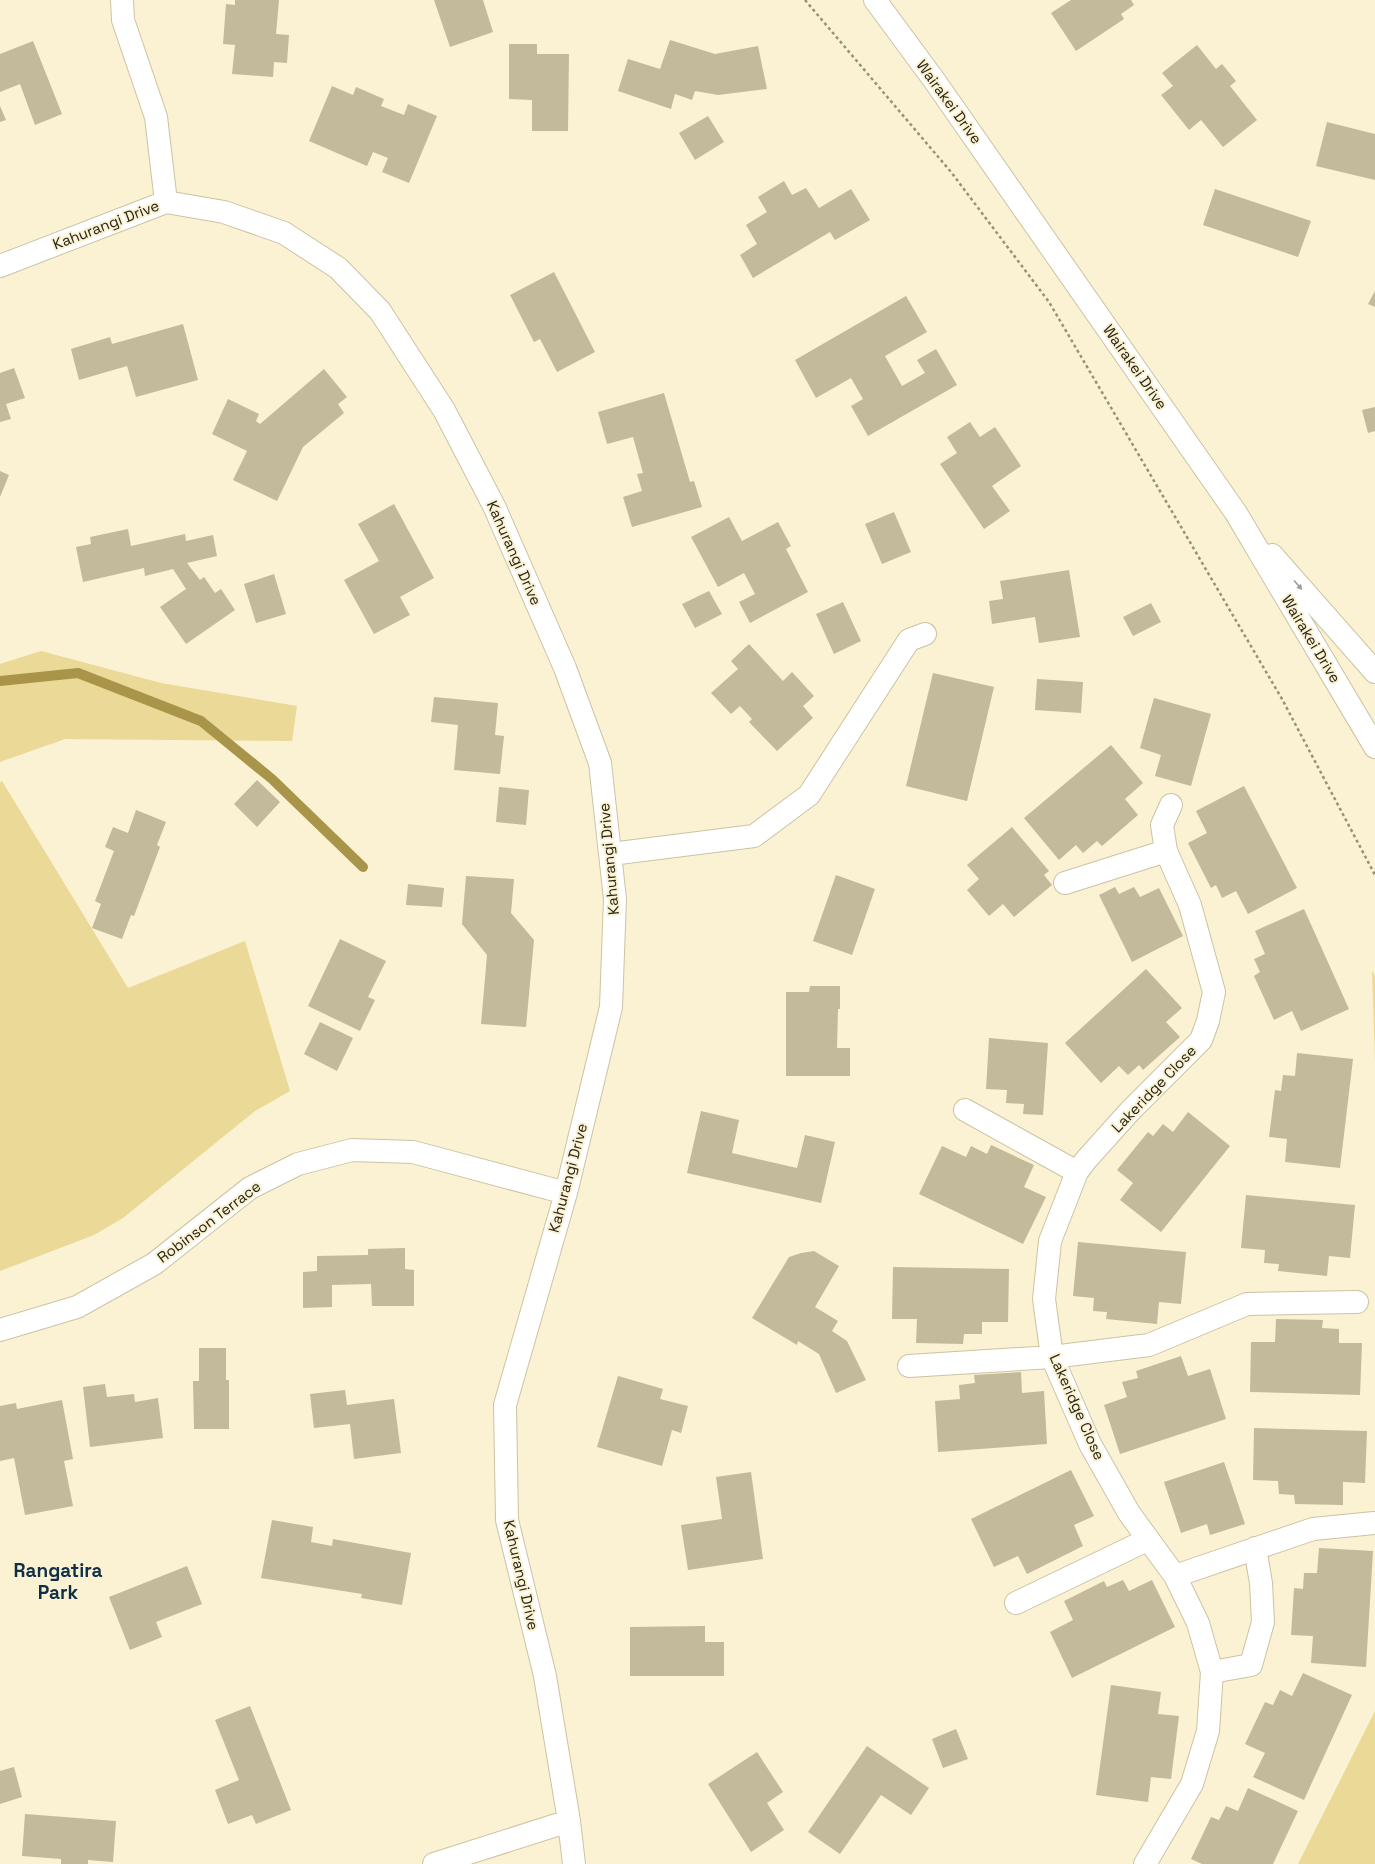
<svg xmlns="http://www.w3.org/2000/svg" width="1375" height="1864" font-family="'Space Grotesk',sans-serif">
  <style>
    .green { fill: #ead997 }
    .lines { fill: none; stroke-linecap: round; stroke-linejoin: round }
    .stream { stroke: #a89549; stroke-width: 10 }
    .building { fill: #c2ba9b }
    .minor-casing { stroke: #cbc3a4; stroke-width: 24 }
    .major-casing { stroke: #cbc3a4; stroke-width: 24 }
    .path { stroke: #97917b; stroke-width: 2.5; stroke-dasharray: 3 3; stroke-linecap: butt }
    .minor { stroke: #fff; stroke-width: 22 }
    .major { stroke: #fff; stroke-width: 22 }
    .oneway { fill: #9d9c97 }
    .labels { text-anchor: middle; stroke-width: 4; stroke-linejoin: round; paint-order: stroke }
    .street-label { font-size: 15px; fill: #262317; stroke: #faf2d2 }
    .district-label { font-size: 19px; font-weight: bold; fill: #0f2f49; stroke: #faf2d2 }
  </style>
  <rect width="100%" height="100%" fill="#faf2d2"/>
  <path class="green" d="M41,651L161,683L297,706L292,741L65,739L0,762V664Z
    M2,781L128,988L245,941L290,1091L255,1111L123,1218L94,1235L0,1271V782Z
    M1372,971L1375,976V1062Z
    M1375,1711V1864H1298Z"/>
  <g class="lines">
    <path class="stream" d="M0,681L78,673L201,721L272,779L363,867"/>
  </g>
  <path class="building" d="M235,0H279L276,34L289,35L287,63L274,62L273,77L232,74L235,45L223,44L226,4L235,5Z
    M434,0H483L493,32L450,47Z
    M1071,0H1131L1134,5L1121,14L1124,19L1076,51L1051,13Z
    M670,40L715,54L758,46L767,89L718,95L695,91L692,100L675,94L671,109L618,91L628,59L660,69Z
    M33,41L62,114L35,125L20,84L0,92V54Z
    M509,44H537V54H569L568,131H532V100L509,99Z
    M1197,45L1216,69L1222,64L1236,81L1230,86L1257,120L1223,147L1201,120L1189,130L1161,95L1173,86L1162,73Z
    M332,86L353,95L356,87L384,99L381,106L404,115L408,104L437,116L409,183L382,172L388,158L373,152L367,166L309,141Z
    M0,106L6,120L0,122Z
    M708,116L724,142L695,160L679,133Z
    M1327,122L1375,134V180L1316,166Z
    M784,181L792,195L806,188L819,208L851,189L870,220L835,240L830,232L753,278L740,255L757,244L746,225L767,212L758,197Z
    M1215,189L1311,221L1298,257L1203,225Z
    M554,272L595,352L557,372L540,339L534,342L510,295Z
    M1375,291V307L1368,304Z
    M906,296L927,332L885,356L902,386L925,373L917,360L936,349L957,385L868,436L851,406L863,399L851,378L816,398L795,360Z
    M183,324L198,380L136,397L127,366L79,380L71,349L110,337L112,344Z
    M14,368L25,398L6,404L11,419L0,422V373Z
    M324,369L347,397L338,404L344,413L303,447L277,501L233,480L247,451L212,434L228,399L259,414L256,421L260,424Z
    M664,393L690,482L694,481L702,507L632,527L623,497L642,491L637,474L643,473L633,437L607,444L598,412Z
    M1375,407V431L1368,433L1362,410Z
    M970,422L980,437L995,427L1021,466L992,486L1010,511L984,529L940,464L957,453L947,437Z
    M0,471L9,475L0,497Z
    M394,504L434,578L400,597L410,615L374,634L344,580L379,561L358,524Z
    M894,512L911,552L882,564L865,524Z
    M729,517L742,541L778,522L791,546L786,549L808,592L750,623L739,602L755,594L744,573L718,587L691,537Z
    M128,529L131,546L185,534L186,541L213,535L217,556L187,563L200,580L204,577L215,593L221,589L235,610L186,644L160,607L186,589L173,569L145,576L144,568L83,582L76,547L91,544L90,537Z
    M1069,570L1080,637L1039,643L1035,617L992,624L989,601L1003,599L1000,581Z
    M274,574L286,614L256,623L244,584Z
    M709,591L722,614L695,628L682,604Z
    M843,602L861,641L834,654L816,614Z
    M1151,603L1161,622L1133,636L1123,617Z
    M749,644L783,681L792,672L814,696L803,706L813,718L777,751L749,722L752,719L740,706L731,714L711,693L738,669L731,661Z
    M933,673L994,687L967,801L906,786Z
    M1037,679L1083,682L1081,713L1035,710Z
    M434,697L498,703L495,735L504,736L500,774L454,770L458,725L431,722Z
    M1154,698L1211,714L1191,786L1155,776L1161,755L1140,748Z
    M1111,745L1143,783L1125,799L1138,815L1102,846L1097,841L1083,853L1076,845L1059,860L1024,818Z
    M257,780L280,802L257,827L234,804Z
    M1244,786L1297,888L1248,914L1236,891L1222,898L1216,885L1211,888L1188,843L1207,833L1196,811Z
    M499,787L529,790L526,825L496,822Z
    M136,810L166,822L157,845L160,847L134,916L131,915L122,939L92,928L101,904L95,901L114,851L105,847L113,827L128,833Z
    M1012,827L1049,871L1044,875L1052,885L1014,917L1003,904L989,916L967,890L979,879L967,865Z
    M836,875L875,889L852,955L813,941Z
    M466,876L514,879L511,913L534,940L526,1027L481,1024L487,955L462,924Z
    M408,884L444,888L442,907L406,905Z
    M1115,887L1119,894L1134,887L1140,897L1159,888L1183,936L1132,962L1099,895Z
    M1304,909L1349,1009L1301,1031L1292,1011L1274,1020L1254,976L1260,972L1254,959L1265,954L1255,931Z
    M340,939L386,961L368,997L375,1000L360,1031L308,1006Z
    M1146,969L1182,1008L1166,1022L1180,1037L1143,1070L1139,1065L1128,1075L1119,1066L1101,1083L1065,1043Z
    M810,986H840V1009H838L837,1048H850V1076H786V992H809Z
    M320,1022L353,1038L337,1071L304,1054Z
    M989,1038L1048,1043L1043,1115L1023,1114L1024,1104L1006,1103L1007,1090L986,1089Z
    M1297,1053L1353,1059L1340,1168L1285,1162L1287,1139L1269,1137L1275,1090L1281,1091L1283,1075L1295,1076Z
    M701,1111L739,1120L732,1153L797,1168L805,1135L835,1142L821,1203L687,1173Z
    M1188,1112L1230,1146L1161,1232L1120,1200L1133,1183L1117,1170L1148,1132L1153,1136L1163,1124L1173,1132Z
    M991,1145L1034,1165L1024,1187L1046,1197L1023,1244L919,1194L942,1146L966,1157L971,1146L987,1154Z
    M1246,1195L1355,1205L1350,1258L1329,1256L1327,1276L1278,1271L1279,1264L1264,1263L1265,1250L1241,1248Z
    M1078,1242L1186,1252L1181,1304L1159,1302L1157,1324L1106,1319L1107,1312L1093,1311L1094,1298L1073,1296Z
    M405,1248V1269L414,1270V1306H372L371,1284L332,1285V1307L303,1308V1272L317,1271V1256L368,1255V1249Z
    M814,1251L839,1266L815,1307L838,1321L832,1331L847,1341L866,1380L836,1393L819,1354L798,1341L797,1345L752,1318L789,1257L801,1253Z
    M893,1267L1009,1269L1008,1322H982V1334H964L963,1344L916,1343L917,1319H892Z
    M1276,1319L1323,1320L1322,1328L1339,1329V1343H1362L1360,1395L1250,1392L1251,1342H1275Z
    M199,1348H226V1380H229V1429H194L193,1381H199Z
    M1181,1356L1188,1376L1210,1369L1226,1419L1120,1454L1104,1405L1127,1397L1122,1382L1138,1378L1136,1371Z
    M1021,1372L1022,1393L1044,1391L1047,1444L938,1452L935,1401L960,1399L959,1385L975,1383L974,1375Z
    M618,1376L663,1389L660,1399L688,1406L681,1433L672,1430L662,1466L597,1447Z
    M105,1384L107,1397L134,1394L135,1402L158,1398L163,1438L90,1447L83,1387Z
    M345,1390L347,1405L394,1399L401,1453L354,1459L350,1424L314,1428L310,1394Z
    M62,1400L73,1459L64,1461L73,1506L25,1515L14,1458L0,1461V1406L16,1403L17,1409Z
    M1254,1428L1367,1431L1365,1483L1343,1482V1505L1295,1504L1294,1495L1279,1494L1278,1481L1253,1480Z
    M1224,1462L1245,1524L1210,1535L1207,1524L1181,1533L1164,1482Z
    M1071,1470L1094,1516L1074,1525L1083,1546L1027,1574L1018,1556L994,1567L971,1519Z
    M751,1472L763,1559L688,1570L681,1525L722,1519L716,1477Z
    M272,1520L313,1527L311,1542L332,1546L333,1539L411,1553L402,1605L361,1598L362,1594L261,1578Z
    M1319,1548L1373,1551L1366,1667L1311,1663L1313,1636L1291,1635L1294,1588L1303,1589L1304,1573H1317Z
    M187,1566L202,1604L156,1622L162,1637L130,1650L109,1597Z
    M1123,1580L1129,1591L1152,1580L1175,1627L1072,1678L1050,1632L1073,1620L1064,1601L1104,1581L1107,1587Z
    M705,1626V1642H724V1676H630V1627Z
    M1303,1673L1352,1695L1304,1800L1253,1777L1265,1753L1245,1744L1265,1702L1273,1705L1280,1690L1292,1696Z
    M1111,1685L1161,1692L1158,1714L1179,1716L1171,1779L1151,1777L1148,1802L1096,1795Z
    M250,1706L291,1810L256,1824L252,1815L228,1824L215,1790L239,1780L215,1720Z
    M956,1729L968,1759L943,1768L932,1739Z
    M867,1746L929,1788L911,1815L881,1795L840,1854L808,1832Z
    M757,1752L783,1792L767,1803L784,1830L751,1852L708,1784Z
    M14,1767L22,1797L0,1804V1771Z
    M1248,1788L1298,1811L1273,1864H1202L1191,1859L1211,1817L1219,1820L1226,1806L1238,1811Z
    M25,1814L116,1821L113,1862L88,1860V1864H61V1859L22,1856Z"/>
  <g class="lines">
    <g class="minor-casing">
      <path id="minor" d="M122,0L123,20L156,117L166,202
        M0,266L166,202L224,212L284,233L338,268L380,311L444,410L494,506L565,668L600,763L615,899L611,1007L566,1193L505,1405L507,1520L545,1676L569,1821L574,1864
        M611,854L754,836L809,795L909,640L925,634
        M1065,883L1166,851
        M965,1110L1077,1172
        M0,1330L77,1307L154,1264L250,1188L298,1164L352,1150L413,1152L566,1193
        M909,1366L1052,1357L1149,1345L1247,1304L1357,1302
        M1175,1576L1313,1529L1374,1523
        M1016,1603L1147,1540
        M1212,1672L1251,1665L1263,1622L1261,1583L1255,1548
        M434,1864L569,1821
        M1145,1864L1192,1784L1208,1731L1212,1672L1198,1623L1175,1576L1129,1513L1090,1444L1052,1357L1044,1299L1050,1241L1077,1172L1086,1160L1130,1111L1201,1040L1208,1021L1214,992L1190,905L1166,851L1162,825L1171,805"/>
    </g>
    <g class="major-casing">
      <path id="major" d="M875,0L934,80L1236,513L1375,747
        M1272,555L1375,672"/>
    </g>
    <path class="path" d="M805,0L951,172L1049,302L1282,699L1375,875"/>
    <use href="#minor" class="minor"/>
    <use href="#major" class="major"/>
  </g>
  <defs><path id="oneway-solid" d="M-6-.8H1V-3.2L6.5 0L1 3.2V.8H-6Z"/></defs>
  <use class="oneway" href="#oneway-solid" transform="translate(1298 585) rotate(49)"/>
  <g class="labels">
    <g class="street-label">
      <text transform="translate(949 102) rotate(54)" y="5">Wairakei Drive</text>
      <text transform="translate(106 225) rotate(-21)" y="5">Kahurangi Drive</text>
      <text transform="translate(1135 367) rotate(55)" y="5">Wairakei Drive</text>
      <text transform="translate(514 553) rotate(66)" y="5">Kahurangi Drive</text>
      <text transform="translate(1311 639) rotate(59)" y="5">Wairakei Drive</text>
      <text transform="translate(609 859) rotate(-95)" y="5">Kahurangi Drive</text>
      <text transform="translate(1154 1089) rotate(-46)" y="5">Lakeridge Close</text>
      <text transform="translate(568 1178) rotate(-75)" y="5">Kahurangi Drive</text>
      <text transform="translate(209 1222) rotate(-37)" y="5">Robinson Terrace</text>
      <text transform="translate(1077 1407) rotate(66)" y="5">Lakeridge Close</text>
      <text transform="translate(521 1575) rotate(77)" y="5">Kahurangi Drive</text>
    </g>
    <g class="district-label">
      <text x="58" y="1577">Rangatira<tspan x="58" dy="22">Park</tspan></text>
    </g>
  </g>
</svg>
